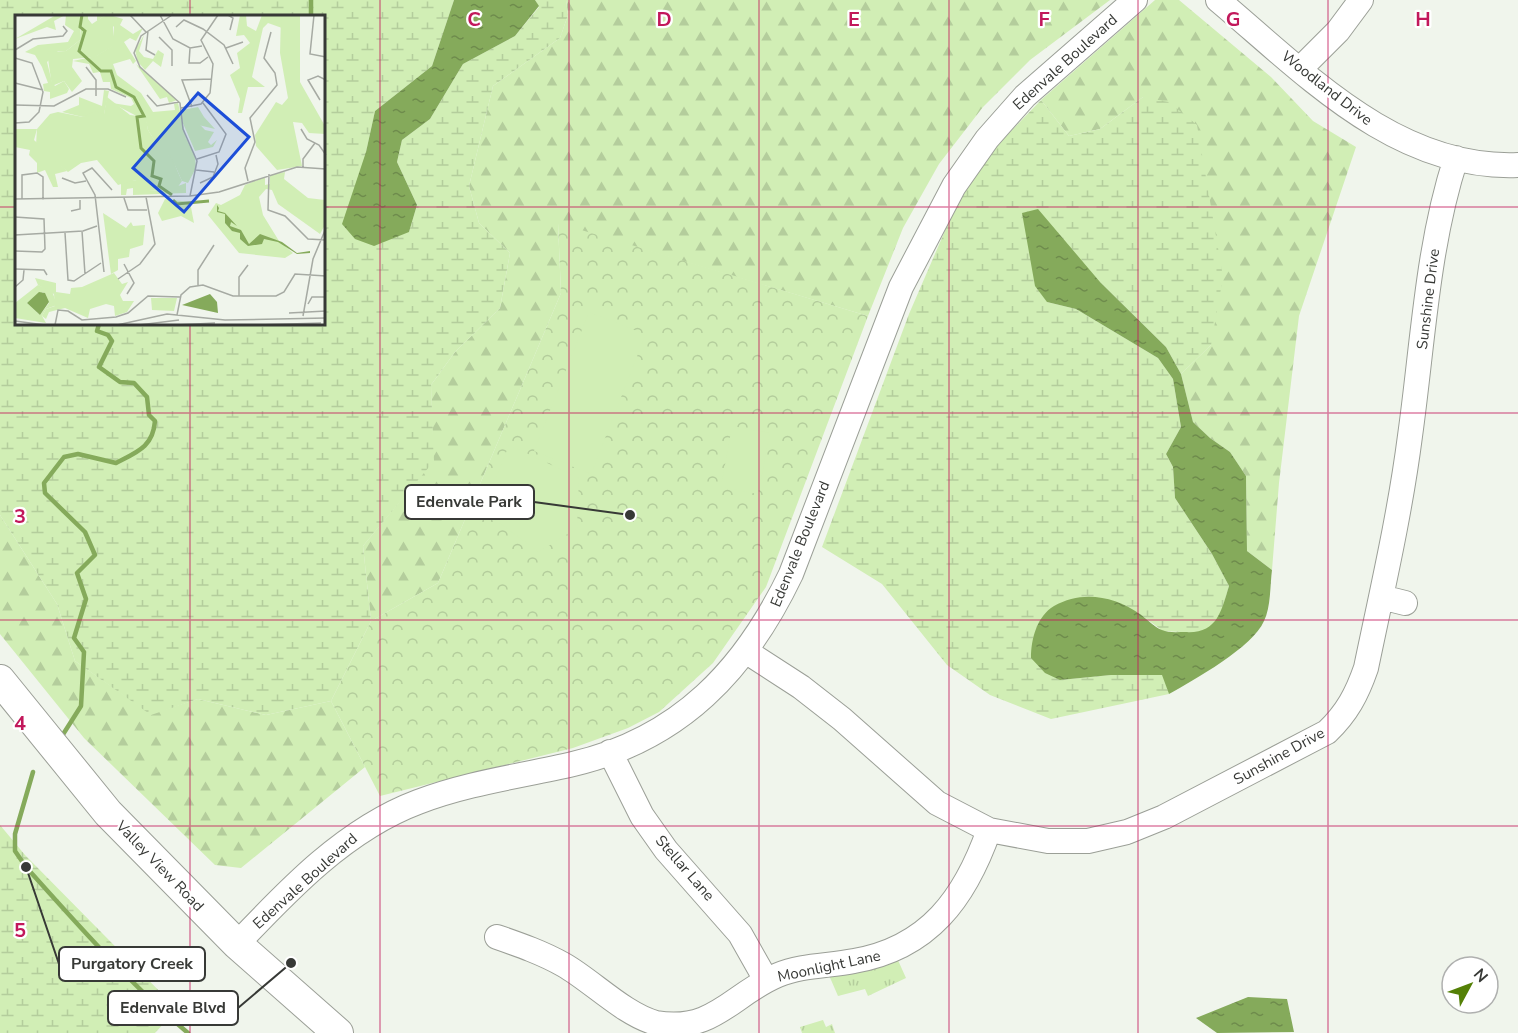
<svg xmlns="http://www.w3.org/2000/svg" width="1518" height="1033" font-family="'Nunito Sans',sans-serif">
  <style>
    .grass { fill: url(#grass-tufts) }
    .forest { fill: url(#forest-firs) }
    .wetland { fill: url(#wetland-marsh); fill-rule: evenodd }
    .park { fill: url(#park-crowns) }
    .pitch { fill: #d1eeb5 }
    .water { fill: url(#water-ripples) }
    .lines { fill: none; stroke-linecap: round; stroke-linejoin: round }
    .stream { stroke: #85aa5b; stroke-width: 4.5 }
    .minor-casing { stroke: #9b9f97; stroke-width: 26 }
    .major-casing { stroke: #9b9f97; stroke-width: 32 }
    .minor { stroke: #fff; stroke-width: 24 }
    .major { stroke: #fff; stroke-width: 30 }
    .grid { fill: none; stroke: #c2185b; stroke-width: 1.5; stroke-opacity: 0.55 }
    .labels { text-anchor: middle; stroke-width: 4.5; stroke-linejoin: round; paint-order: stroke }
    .street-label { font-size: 15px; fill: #373936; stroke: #fff }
    .inset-river { fill: none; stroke: #85aa5b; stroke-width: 3 }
    .inset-road { fill: none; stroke: #a6aaa3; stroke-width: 1.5 }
    .view { fill: #1d4ed8; fill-opacity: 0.15; stroke: #1d4ed8; stroke-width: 3 }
    .inset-edge { fill: none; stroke: #373936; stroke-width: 3 }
    .grid-label { font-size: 20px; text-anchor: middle; font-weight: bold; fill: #c2185b; stroke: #fff; stroke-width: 4.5; stroke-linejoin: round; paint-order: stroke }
    .leader { fill: none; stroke: #373936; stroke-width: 2 }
    .callout-dot { fill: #373936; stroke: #fff; stroke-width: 2 }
    .callout { fill: #fff; stroke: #373936; stroke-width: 2 }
    .callout-label { font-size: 16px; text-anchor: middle; font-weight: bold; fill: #373936 }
  </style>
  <defs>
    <pattern id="grass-tufts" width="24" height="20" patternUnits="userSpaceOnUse" patternTransform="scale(1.5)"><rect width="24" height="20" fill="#d1eeb5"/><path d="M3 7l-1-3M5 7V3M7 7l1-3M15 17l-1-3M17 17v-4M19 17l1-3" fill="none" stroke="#b4cd9c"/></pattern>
    <pattern id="forest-firs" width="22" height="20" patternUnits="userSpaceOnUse" patternTransform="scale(1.5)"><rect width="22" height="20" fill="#d1eeb5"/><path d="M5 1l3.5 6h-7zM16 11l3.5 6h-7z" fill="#b4cd9c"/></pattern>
    <pattern id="wetland-marsh" width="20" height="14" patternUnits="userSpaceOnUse" patternTransform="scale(1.5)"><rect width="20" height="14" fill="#d1eeb5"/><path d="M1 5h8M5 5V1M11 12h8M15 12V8" fill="none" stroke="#b4cd9c"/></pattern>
    <pattern id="park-crowns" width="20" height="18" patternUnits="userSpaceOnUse" patternTransform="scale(1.5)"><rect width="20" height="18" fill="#d1eeb5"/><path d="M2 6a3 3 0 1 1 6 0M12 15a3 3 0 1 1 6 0" fill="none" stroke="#b4cd9c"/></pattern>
    <pattern id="water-ripples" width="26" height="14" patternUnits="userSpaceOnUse" patternTransform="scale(1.5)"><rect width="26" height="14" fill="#85aa5b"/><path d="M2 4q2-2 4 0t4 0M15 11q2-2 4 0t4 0" fill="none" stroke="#6e8b4c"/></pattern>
  </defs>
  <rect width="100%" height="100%" fill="#f0f5ec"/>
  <path class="grass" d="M897,958L906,978L868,996L865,989L838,996L828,973Z
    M823,1020L826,1027L832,1024L835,1033H802L800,1027Z"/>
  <path class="forest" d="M566,0H1110L1030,60L983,107L939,164L903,228L868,316L558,224L561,293L438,583L371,621L363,546L433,461L431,385L455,352L500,308L510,253L479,223L469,186L493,86L560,38L568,15Z
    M1155,0H1179L1271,77L1313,121L1356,147L1299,316L1279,483L1272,570L1247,551L1246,476L1230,452L1210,438L1193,422L1181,374L1211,345L1143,97L1100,129L1069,136L1041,100Z
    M0,515L57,604L75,661L151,714L198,699L266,715L331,701L365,767L241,868L215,865L84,738L0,634Z"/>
  <path class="wetland" d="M0,0H454L432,66L375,111L366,152L409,232L417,205L397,162L402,140L430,119L463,64L515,36L539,7L535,0H566L568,15L560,38L493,86L469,186L479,223L510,253L500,308L455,352L431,385L434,461L363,546L371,621L331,701L266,715L198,699L151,715L75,661L57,604L0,515ZM16,16H324V324H16Z
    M1143,97L1169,102L1197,125L1223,277L1211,345L1181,374L1166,347L1100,282L1047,302L1076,309L1158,358L1173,379L1181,427L1166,454L1173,467L1175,498L1212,554L1229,586L1220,617L1210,629L1196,633L1163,631L1137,612L1060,680L1111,675H1163L1169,694L1051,719L990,695L947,665L882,584L822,547L909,314L954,210L988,155L1041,100L1069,136L1100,129Z
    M0,825L25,855L177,1009L155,1033H0Z"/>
  <path class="park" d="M558,223L868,316L766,587L713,663L659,712L628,728L573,748L380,796L331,701L371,621L438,583L561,293Z"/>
  <path class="pitch" d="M589,312L642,333L645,336L591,474L534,451Z
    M732,426L770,433L758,494L721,487Z
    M509,445L579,478L577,528L539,552L483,511Z"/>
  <path class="water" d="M454,0H535L539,6L515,36L463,64L430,119L402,140L397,162L417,205L409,232L374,246L355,239L342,224L366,152L375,111L432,66Z
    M1038,209L1100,282L1166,347L1181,374L1193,422L1210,438L1230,452L1246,476L1247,551L1272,570C1270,585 1271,607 1264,621C1253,647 1194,680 1169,694L1162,675H1111L1060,680L1045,673L1031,658C1031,639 1037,616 1054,606C1082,590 1114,596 1140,614C1147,619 1154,627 1162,630C1168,633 1178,632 1185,632C1217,634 1221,612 1229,586L1212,554L1175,498L1173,467L1166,454L1181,427L1173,379L1158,358L1076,309L1047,302L1035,286L1022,213Z
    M1248,997L1287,999L1294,1032L1217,1033L1196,1018Z"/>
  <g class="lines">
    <path class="stream" d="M311,16V0
      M62,736L81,706L84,652L74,638L86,599L77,573L95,555L85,532L45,493L44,483L64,457L78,454L116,463C137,452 153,447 155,421L149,415L147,397L134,383L120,382L99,367L112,341L108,335L97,331L99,324
      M33,772L15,834V851L26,867C78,925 129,983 188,1033"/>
    <g class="minor-casing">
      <path id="minor" d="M1218,0C1305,73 1396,170 1518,165
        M1300,69L1338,31L1361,0
        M1381,597L1405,603
        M747,652L801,687L842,719L937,803L989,830L1048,841H1088L1127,832L1164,817L1327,732C1347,713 1357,694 1366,668C1382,591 1400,514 1410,436C1423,343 1427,247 1456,158
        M610,752L642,816L666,850L740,934L766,980
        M497,937C520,945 543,953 564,965C592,981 625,1015 656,1023C714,1033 732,994 778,975C801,965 829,966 854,961C929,948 965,898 989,830
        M237,944C289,889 346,829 418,802C467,783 521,776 573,764C680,739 745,670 791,574L901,287L954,186L987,139L1025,96L1135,0"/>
    </g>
    <g class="major-casing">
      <path id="major" d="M0,680L108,813L237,944L338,1033"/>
    </g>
    <use href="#minor" class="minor"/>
    <use href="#major" class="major"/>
  </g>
  <path class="grid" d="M190,0V16M380,0V1033M569,0V1033M759,0V1033M949,0V1033M1138,0V1033M1328,0V1033M0,207H16M324,207H1518M190,324V1033M0,413H1518M0,620H1518M0,826H1518"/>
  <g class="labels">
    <g class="street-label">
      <text transform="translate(1065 62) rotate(-42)" y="5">Edenvale Boulevard</text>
      <text transform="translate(1327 88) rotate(38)" y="5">Woodland Drive</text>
      <text transform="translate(1428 299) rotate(-83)" y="5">Sunshine Drive</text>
      <text transform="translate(800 544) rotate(-68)" y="5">Edenvale Boulevard</text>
      <text transform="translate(1279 756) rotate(-29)" y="5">Sunshine Drive</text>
      <text transform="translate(160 866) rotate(46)" y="5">Valley View Road</text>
      <text transform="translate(685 868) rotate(49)" y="5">Stellar Lane</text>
      <text transform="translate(305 881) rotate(-42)" y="5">Edenvale Boulevard</text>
      <text transform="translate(829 966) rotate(-12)" y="5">Moonlight Lane</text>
    </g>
  </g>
  <g transform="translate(15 15)">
    <rect width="310" height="310" fill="#f0f5ec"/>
    <path d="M266,0H285V67L310,111V119L294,118L287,108L278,107L287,151L262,155L241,131L240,120L261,87L267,90L273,83L265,38ZM270,157L269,164L293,183L310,185V210L305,219L263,189L257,175L251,174L244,182L248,200L264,226L278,238L270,243L224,238L193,200L201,188L206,190L225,180L230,170L250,162V170L255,169V160Z" fill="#d1eeb5"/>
    <path d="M41,0H50L39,6L41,15L32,12L0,24ZM51,0H73V4L65,12V25L51,36H43L32,47L37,67L40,71L49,66L54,74L52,78L35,84V77L29,76L28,69L33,68L27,52L20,40L10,37L23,30L53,27L59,16L50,10ZM82,0H95L108,4L105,10L118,19L128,13L121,26L115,23L109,27L121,46L118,49L115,44L98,49L102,60L126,78L138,97L160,95L159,89L163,88L171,123L156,138L164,161L154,141L147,138L133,115L131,106L97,88L116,91L119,89L116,83L96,74L95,67H88L85,57L78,58L74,49L58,46L81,41L97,31L99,12L89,1L82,6ZM225,0H231L232,11L241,16L247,0H266L267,13L253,8L248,13L237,62L250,72H233L227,98H223L225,84L215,60L225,53L222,38L235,28L229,20L221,21ZM129,20L124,36L129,42L138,44L143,35L149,39L146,52L138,46L130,55L123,47L120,35ZM121,49L162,85L154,88L152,82L145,84ZM89,75L94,76L89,99L68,102L47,97L64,90V82L87,91ZM183,92L189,102L200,114L167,106V95ZM0,114H22L19,125L52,156L40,159L43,172H38L30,155L22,158V148L14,140L15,135L0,132ZM122,165L134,175L150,176L171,168V178L118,180V173L112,174L111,180H106V167ZM99,258L107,269L113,267L105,280L108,286H119L112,297L100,301L99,291L91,289L75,294L73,303L50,293L34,297L31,304L27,301L31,294L40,291L39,279L23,270L20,263L41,268V277L55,279L56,273L67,272ZM136,283H162L159,296L137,295Z" fill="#d1eeb5"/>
    <path d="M89,1L98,6V31L80,42L58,44L57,52L67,66L57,77L49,66L37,71L32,37L51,36L65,25L66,5L73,4L77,9ZM92,82L115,100L131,102L133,115L147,137L155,141L167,166L160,176L129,175L121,165L103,170L82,145L66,148L53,157L21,130L22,114L35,99L43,97L68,102L80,96L89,99ZM175,99L190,115L199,117L193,127L196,130L202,125L198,132L180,136L167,106ZM150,184L175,187L179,208L166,201L147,206L143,198ZM88,198L111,213L116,207L118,211L130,210L128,230L115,234L114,242L103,244V255L96,259ZM23,270L37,276L42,290L31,294L27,301L31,308L0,303V288ZM28,277L34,288L25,300L12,288Z" fill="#d1eeb5" fill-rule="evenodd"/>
    <path d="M171,123L180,140L181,153L173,168L167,166L153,135Z" fill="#d1eeb5"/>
    <path d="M202,190L204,193L203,196L210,198L222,211L216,207L215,211L226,215L234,229L245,219L267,227L282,238L295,236V238L282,239L263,227L249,224L247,229L233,231L225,224V218L217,216L210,208V199L202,197ZM24,277L30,278L34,287L25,300L12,288ZM195,279L202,287L203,298L167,290Z" fill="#85aa5b"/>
    <path class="inset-river" d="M67,0L65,12L70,16L64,36L86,56H96L101,72L119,82L129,101L122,102L126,133L139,146L137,161L146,164L144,171L157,180M158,185L162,189L194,186"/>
    <path class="inset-road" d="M115,0L131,17M145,0L158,24L175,33L187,31M157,0L126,21L119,38L125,52L165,88L168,114L182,146L175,181M213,0L218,3L215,15M299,0L295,39L311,42M161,12L169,5L188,14L209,30L218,49M133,16L131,35L140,40M144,22L157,35V51M175,33L174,48H185L193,42M211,33L228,27M0,35L18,24L48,21L52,16L48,11M0,43L17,48L28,77L24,97L14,107L0,108M71,52L81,65V81M0,68L28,75M132,80L142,91L164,87M305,85L293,65L303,61L311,65M0,90L39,91L71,74H93L111,82M177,92L167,65L196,64M166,93L186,89L195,78L198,49L186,25L203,0M286,114L292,124L304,130L311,140M182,144L204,137L211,119L188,88M288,153V144L300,128M181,155L199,157M254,159L253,195L270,201L293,224L311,225M47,163L60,168L71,166M233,166L230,153L240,127L235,103L262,70L260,58L249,43L256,17M185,168L198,162L203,149L201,140M109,183L113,195H132M0,184L175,181L204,177L282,152L311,154M7,184V160L22,158L28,162V185M56,196L65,194V185M0,202L29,204L30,234L27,237L0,236M67,216L70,259M50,218L53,265L59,266L86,248M0,220L68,216L82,211M109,249L119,268L112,279M0,254L29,255L32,260M89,257L80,180L68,158L77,153L97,175M103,264L125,249L140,229L131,182M183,271V255L199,230M0,272L8,265L9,255M224,281V262L233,250M293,289L297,282H311M274,298L311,296M162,300L166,280L175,272L188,270L218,281H261L269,277L280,259L311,261M288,301L298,244L311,213M0,306L30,310M40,310L43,295L53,296L67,305L101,302L113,298L133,281L165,282M102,310L152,299L210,305L311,303M124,310L164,305M161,310L200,308M242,310L306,308"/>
    <path class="view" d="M183,78L234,122L169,197L118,153Z"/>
    <rect width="310" height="310" class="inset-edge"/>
  </g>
  <g class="grid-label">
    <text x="474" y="26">C</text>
    <text x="664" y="26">D</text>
    <text x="854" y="26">E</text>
    <text x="1044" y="26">F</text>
    <text x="1233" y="26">G</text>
    <text x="1423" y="26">H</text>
    <text x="20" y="523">3</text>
    <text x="20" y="730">4</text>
    <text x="20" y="937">5</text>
  </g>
  <path class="leader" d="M630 515L534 502M26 867L59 964M291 963L238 1008"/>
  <g class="callout-dot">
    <circle cx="630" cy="515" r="6"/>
    <circle cx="26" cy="867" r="6"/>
    <circle cx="291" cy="963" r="6"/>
  </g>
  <g class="callout">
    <rect x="405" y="485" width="129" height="34" rx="6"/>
    <rect x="59" y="947" width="146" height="34" rx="6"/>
    <rect x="108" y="991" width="130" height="34" rx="6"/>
  </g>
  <g class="callout-label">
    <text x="469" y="507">Edenvale Park</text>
    <text x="132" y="969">Purgatory Creek</text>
    <text x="173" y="1013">Edenvale Blvd</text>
  </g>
  <g transform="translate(1470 985) rotate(49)"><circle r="28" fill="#ffffff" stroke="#afb0af" stroke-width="1.5"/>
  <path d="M0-4.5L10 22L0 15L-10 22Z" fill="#548006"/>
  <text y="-9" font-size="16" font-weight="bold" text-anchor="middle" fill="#373936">N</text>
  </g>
</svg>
